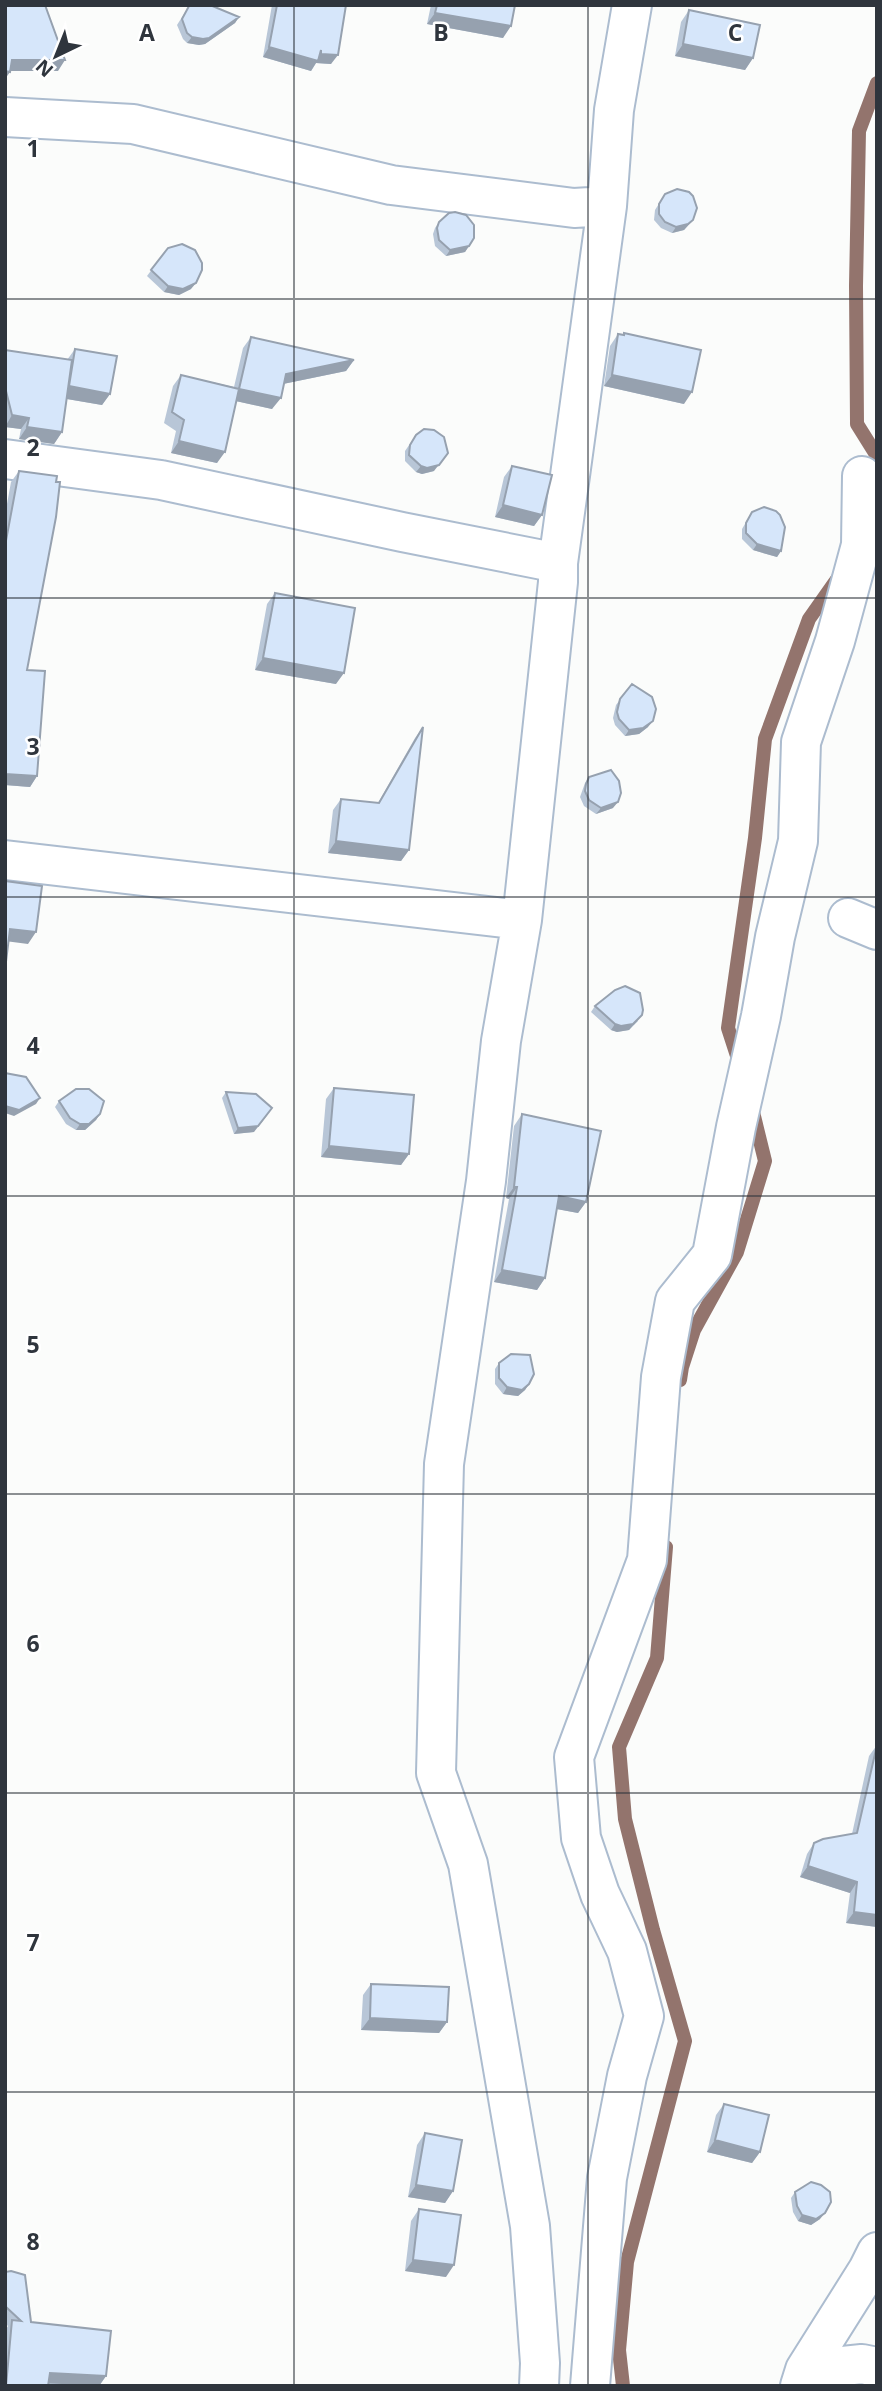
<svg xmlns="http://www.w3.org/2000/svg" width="882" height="2391" font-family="'Open Sans',sans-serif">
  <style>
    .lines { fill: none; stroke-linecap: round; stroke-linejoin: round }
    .stream { stroke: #93746d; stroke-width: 14 }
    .street-casing { stroke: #acbccf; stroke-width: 42 }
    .street { stroke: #fff; stroke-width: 38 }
    .wall { fill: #b8c6d7 }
    .shaded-wall { fill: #96a1af }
    .building { fill: #d6e6fa; stroke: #96a1af; stroke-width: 2 }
    .grid { fill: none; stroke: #2f353d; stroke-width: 2; stroke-opacity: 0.55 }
    .grid-label { font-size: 23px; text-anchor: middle; font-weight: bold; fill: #2f353d; stroke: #fff; stroke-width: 5; stroke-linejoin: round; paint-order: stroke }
  </style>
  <rect width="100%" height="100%" fill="#fbfcfb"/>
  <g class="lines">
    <path class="stream" d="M877,83L859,131L856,286L857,424L877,456
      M740,1065L728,1028L755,838L765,739L809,619L840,575
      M680,1380L682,1367L694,1330L737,1252L765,1161L752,1108
      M623,2386L619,2350L627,2262L685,2041L653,1930L625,1819L619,1747L657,1658L666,1547"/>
    <g class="street-casing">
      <path id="street" d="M5,117L133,124L391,185L574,208L607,206
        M5,459L161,480L402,532L558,563
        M5,860L522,920
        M848,918L877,930
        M805,2370L862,2364L877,2367
        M539,2386L540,2363L530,2226L468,1864L436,1773L444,1464L486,1181L501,1041L522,920L558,582V563L607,206L614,110L632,5
        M590,2386L607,2178L627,2076L644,2016L627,1951L600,1894L581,1838L574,1757L647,1560L661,1377L675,1301L712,1255L736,1127L761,1016L775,937L798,841L801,742L835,641L861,545L862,476
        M800,2386L805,2370L868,2270L877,2252"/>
    </g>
    <use href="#street" class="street"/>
  </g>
  <path class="wall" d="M272,5H346L331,64L316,63L311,71L263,57Z
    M431,5H515L503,38L427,24Z
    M189,6L239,17L235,23L205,44L199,45L187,43L183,39L177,25Z
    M689,10L753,58L745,70L675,56L681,22Z
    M665,194L693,220L684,230L672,233L661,228L654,220L655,210Z
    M439,222L469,246L465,252L446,256L435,246L433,234L435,228Z
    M168,248L191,289L179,295L164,292L147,276Z
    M624,333L684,404L604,386L610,346L618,334L623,335Z
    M251,337L354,360L346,371L283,384L272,409L236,401L217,463L171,453L176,431L164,423L173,386L181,375L234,387L243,348Z
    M75,349L110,394L102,405L67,399L62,432L54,444L19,439L21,429L5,427V350L67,360Z
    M416,435L434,471L422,474L416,472L405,461V451Z
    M512,466L542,515L534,526L495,517L504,477Z
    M19,471L27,670L37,776L30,787L5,785V515L11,482Z
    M752,512L781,551L777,557L753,550L742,539V529Z
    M275,593L336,684L255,670L267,604Z
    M632,684L648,727L639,734L625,736L615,725L613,718L616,705Z
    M423,727L409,850L401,861L328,853L333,810L341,799L378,803L415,738Z
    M589,777L613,808L596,814L584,806L580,797L585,783Z
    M595,1006L638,1021L629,1030L617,1032L611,1030L591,1012Z
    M334,1088L409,1154L401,1165L321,1157L326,1099Z
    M226,1092L254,1132L234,1134L222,1098Z
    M59,1101L100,1114L96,1120L85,1130H76L66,1124L55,1107Z
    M522,1114L586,1202L578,1213L557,1209L545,1278L537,1290L494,1282L509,1199L506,1198L514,1126Z
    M499,1363L529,1384L525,1390L518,1396L503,1394L495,1384V1369Z
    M877,1745V1927L846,1923L850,1893L800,1877L807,1854L814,1843L852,1834L869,1756Z
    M371,1984L447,2022L439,2033L361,2030L363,1995Z
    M724,2104L760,2152L752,2163L707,2152L716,2115Z
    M425,2133L453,2191L445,2203L408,2197L417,2145Z
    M795,2192L820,2219L811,2225L798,2221L793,2212L791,2198Z
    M419,2209L446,2277L405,2271L411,2221Z
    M5,2272L31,2322L106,2376L99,2386L49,2384L48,2386H5V2331L8,2326L5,2323Z"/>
  <path class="shaded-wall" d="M435,13L511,26L503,38L427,24Z
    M239,17L235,23L205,44L199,45L187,43L192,37Z
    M683,44L753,58L745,70L675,56Z
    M269,47L316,61L321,54L338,55L331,64L316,63L311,71L263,57Z
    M12,60H65L58,71H8L10,72L5,79V69Z
    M693,220L684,230L672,233L676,227Z
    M469,246L465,252L446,256L450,250Z
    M196,283L191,289L179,295L164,292L168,286Z
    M354,360L346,371L278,385L286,374Z
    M612,375L692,392L684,404L604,386Z
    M69,386L110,394L102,405L61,398Z
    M239,389L281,398L272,409L231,400Z
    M12,415L29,418L21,429L5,427Z
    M27,427L62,432L54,444L19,439Z
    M179,441L225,452L217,463L171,453Z
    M448,453L434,471L422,474L416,472L421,466Z
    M503,505L542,515L534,526L495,517Z
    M757,544L781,551L777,557L753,550Z
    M263,658L344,673L336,684L255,670Z
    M653,721L648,727L639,734L625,736L629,730Z
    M5,774L37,776L30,787L5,785Z
    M618,802L613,808L596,814L601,808Z
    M336,841L409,850L401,861L328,853Z
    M10,929L36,932L28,944L5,941Z
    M642,1015L629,1030L617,1032L611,1030L615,1024Z
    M40,1098L36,1104L14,1116L5,1113V1106Z
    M100,1114L96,1120L85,1130H76L80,1124Z
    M268,1114L254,1132L234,1134L238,1128Z
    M329,1146L409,1154L401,1165L321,1157Z
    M514,1187H517L509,1199L506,1198Z
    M559,1196L586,1202L578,1213L551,1208Z
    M502,1270L545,1278L537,1290L494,1282Z
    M529,1384L525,1390L518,1396L503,1394L507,1387Z
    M808,1866L857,1882L850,1893L800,1877Z
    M854,1912L877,1915V1927L846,1923Z
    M370,2018L447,2022L439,2033L361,2030Z
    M715,2140L760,2152L752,2163L707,2152Z
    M416,2185L453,2191L445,2203L408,2197Z
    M825,2213L820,2219L811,2225L798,2221L802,2215Z
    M413,2260L454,2265L446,2277L405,2271Z
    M50,2373L106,2376L99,2386L43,2383Z"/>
  <path class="building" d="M5,5H45L65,60H12L10,72L5,71Z
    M191,5H210L239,17L209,38L203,39L192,37L187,33L182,19L189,6Z
    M277,5H346L338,55L321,54V50L318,61L269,47Z
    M437,5H515L511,26L435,13Z
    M689,10L760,25L753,58L683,44Z
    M677,189L689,192L693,196L697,208L693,220L688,224L676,227L665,222L659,214V204L665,194Z
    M455,212L466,215L474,225V238L469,246L450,250L439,240L437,228L439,222L449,213Z
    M182,244L195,250L202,263V270L196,283L183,289L168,286L151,270L168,248Z
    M624,333L701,350L692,392L612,375L618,334L624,335Z
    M251,337L354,360L286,374L281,398L239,389Z
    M75,349L117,356L110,394L69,386Z
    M5,350L72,360L62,432L27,427L29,418L12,415L6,391H5Z
    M181,375L239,389L225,452L179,441L184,420L172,412Z
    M424,429L434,430L444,437L448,453L439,465L427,468L421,466L409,455L410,445L416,435Z
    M512,466L552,475L542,515L503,505Z
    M19,471L57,476L56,482H60L56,517L27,670L45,671L37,776L5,774V546Z
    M764,507L776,511L780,515L785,527L781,551L757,544L746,533V523L752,512Z
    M275,593L355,608L344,673L263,658Z
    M632,684L652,697L656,709L653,721L643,728L629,730L619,719L617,712L620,699Z
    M423,727L409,850L336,841L341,799L379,803Z
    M611,770L619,781L621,793L618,802L601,808L589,800L585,791L586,784L589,777Z
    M5,881L42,886L36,932L10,929L5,970Z
    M625,986L640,993L643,1010L642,1015L633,1024L621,1026L615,1024L595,1006L615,990Z
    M5,1073L26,1077L40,1098L19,1110L5,1106Z
    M334,1088L414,1095L409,1154L329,1146Z
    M76,1089H89L104,1101L100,1114L89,1124H80L70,1118L59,1101Z
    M226,1092L256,1094L272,1108L258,1126L238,1128Z
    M522,1114L601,1131L586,1202L559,1196L545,1278L502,1270L517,1187H514Z
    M511,1354L530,1355L534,1374L529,1384L522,1390L507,1387L499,1378V1363Z
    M877,1745V1915L854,1912L857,1882L808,1866L814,1843L823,1839L857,1833Z
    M371,1984L449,1987L447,2022L370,2018Z
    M724,2104L769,2115L760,2152L715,2140Z
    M425,2133L462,2140L453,2191L416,2185Z
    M811,2182L821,2185L830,2192L831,2202L825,2213L816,2219L802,2215L797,2206L795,2192Z
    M419,2209L461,2215L454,2265L413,2260Z
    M11,2271L25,2275L31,2322L111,2331L106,2376L50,2373L48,2386H6L12,2320L21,2321L5,2306V2272Z"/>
  <path class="grid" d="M294,5V2386M588,5V2386M5,299H877M5,598H877M5,897H877M5,1196H877M5,1494H877M5,1793H877M5,2092H877"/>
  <g class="grid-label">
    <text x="147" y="41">A</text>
    <text x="441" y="41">B</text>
    <text x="735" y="41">C</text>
    <text x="33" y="157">1</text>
    <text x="33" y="456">2</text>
    <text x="33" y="755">3</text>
    <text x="33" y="1054">4</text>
    <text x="33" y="1353">5</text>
    <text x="33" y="1652">6</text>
    <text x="33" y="1951">7</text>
    <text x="33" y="2250">8</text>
  </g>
  <rect width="882" height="2391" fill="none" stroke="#2f353d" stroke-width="14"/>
  <g transform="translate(56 56) rotate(223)" stroke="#ffffff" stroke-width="5" paint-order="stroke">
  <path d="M0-5L12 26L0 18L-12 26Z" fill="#2f353d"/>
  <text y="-10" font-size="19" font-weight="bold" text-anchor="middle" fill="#2f353d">N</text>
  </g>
</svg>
